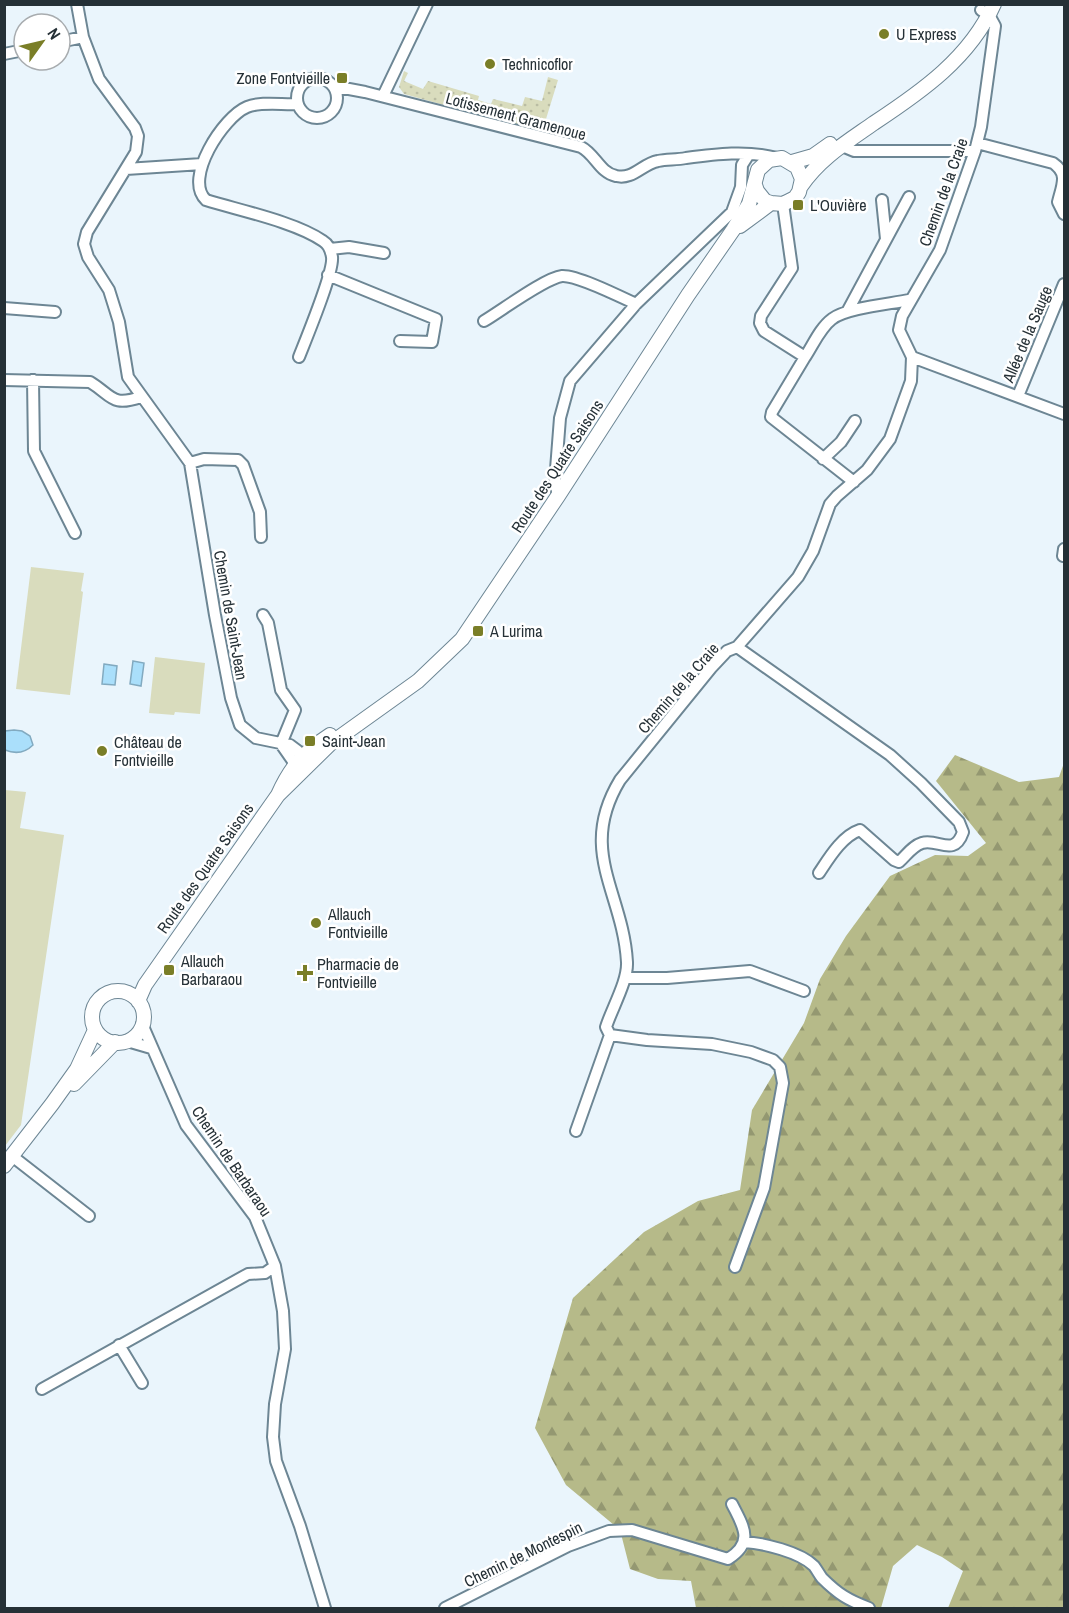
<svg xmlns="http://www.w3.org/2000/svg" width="1069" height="1613" font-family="'Archivo Narrow',sans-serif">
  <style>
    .grass { fill: #d9dcbd }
    .forest { fill: url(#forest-firs) }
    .garden { fill: url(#garden-dots) }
    .water { fill: #aadffb; stroke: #82aac0; stroke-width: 1.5 }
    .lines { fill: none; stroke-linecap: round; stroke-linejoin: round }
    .minor-casing { stroke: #6d8694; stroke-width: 14 }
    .major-casing { stroke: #6d8694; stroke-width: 16 }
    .minor { stroke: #fff; stroke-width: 10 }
    .major { stroke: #fff; stroke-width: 14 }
    .poi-dot { fill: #7a7e27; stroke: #fff; stroke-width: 2 }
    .labels { text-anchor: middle; stroke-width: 5; stroke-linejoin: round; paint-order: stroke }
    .poi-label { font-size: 16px; fill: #253036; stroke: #fff; text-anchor: start }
    .street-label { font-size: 16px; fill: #253036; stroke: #fff }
  </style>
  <defs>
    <pattern id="forest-firs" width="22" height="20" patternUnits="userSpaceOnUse" patternTransform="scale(1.5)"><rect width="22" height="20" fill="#b6ba89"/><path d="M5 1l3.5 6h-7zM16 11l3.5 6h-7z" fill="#949871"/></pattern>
    <pattern id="garden-dots" width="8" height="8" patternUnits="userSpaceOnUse" patternTransform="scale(1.5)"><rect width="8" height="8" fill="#d9dcbd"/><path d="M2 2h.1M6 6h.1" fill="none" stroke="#babda3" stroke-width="1.8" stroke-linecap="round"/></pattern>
  </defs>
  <rect width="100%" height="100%" fill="#eaf5fc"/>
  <path class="grass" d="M31,567L84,573L81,591L83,592L70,695L16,689Z
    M155,657L205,663L200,714L175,712L174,715L149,713Z
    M5,790L26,792L20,828L64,835L21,1125L5,1146Z"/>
  <path class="forest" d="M955,755L1019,782L1059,777L1064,763V1608H948L963,1571L942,1557L917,1545L893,1566L881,1608H696L691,1581L658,1579L630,1569L620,1530L566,1485L535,1428L573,1298L644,1232L698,1201L740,1190L752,1110L804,1023L820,979L846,936L890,876L935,855L968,856L986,843L936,781Z"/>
  <path class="garden" d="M404,71L408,73L404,81L423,89L428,81L479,96L478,100L491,104L493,99L522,106L525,97L542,101L548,77L558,80L542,132L404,94L399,87Z"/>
  <path class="water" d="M133,661L144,663L141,686L130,684Z
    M104,664L117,666L115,685L102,684Z
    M14,730L22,731L30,736L33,745C25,753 15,754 5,750V731Z"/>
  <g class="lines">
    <g class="minor-casing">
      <path id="minor" d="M77,4L83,37L99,79L135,128L138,136L136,152L87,232L84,244L88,257L109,290L119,322L128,377L190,463L215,615L231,698L240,725L256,738L290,745L298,751L306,761
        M60,42L83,37
        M4,54L24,50
        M297 98a20 20 0 1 1 40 0a20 20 0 1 1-40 0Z
        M335,89H349L365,92L581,147C595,154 600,173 616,176C633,180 642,164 658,161C667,159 676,160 686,158C716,154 747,150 777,158
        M383,96L427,4
        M298,104C283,105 261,101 247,107C223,117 183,179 206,200C238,210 296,222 323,241C328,244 331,251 332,257C334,272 306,339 299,357
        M977,143L1053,163C1069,174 1062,185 1058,202L1064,214
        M842,146L854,151H975
        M126,169L202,164
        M882,200L886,239
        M783,204L792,268L761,316L760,323L764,331L805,357C813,345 820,328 832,319C846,308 890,304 909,300
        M330,249L349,247L384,253
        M328,275L436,319L432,342L400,341
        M4,308L55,312
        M847,312L909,197
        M484,321C501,311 545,278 562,276C577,275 621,297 636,304
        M805,357L772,412L771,417L854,482
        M912,357L1064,414
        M4,380L90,382C113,396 111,407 141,397
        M33,380L34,451L75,533
        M1018,396L1064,284
        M823,459L841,442L855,421
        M190,463L204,459L238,460L243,465L260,512L261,537
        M558,496L555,482L560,418L570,381L636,304L732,212L741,187L742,165L749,154
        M1063,556L1064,549
        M263,615L268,623L281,690L295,710L281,744
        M737,647L890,755L921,783L959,822L963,832C954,858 938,838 922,843C912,846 906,856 899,862L894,860L860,830C842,836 829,858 819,873
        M281,744L295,764L302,768
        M626,978H667L750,971L804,991
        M142,1024L186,1125L255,1217L275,1266L283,1311L285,1349L275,1404L273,1437L276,1461L300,1526L325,1608
        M127,1041L151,1048
        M576,1131L610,1035
        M12,1156L89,1216
        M735,1267L764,1188L783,1083L780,1067L773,1060L751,1052L712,1044L647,1040L610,1035L606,1027C612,1008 628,981 627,962C623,892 577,851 620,780L711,668L727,651L737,647L798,577L813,551L830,504L837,496L867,470L890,439L911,381L912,357L899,330L902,316L940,250L975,151L981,127L995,26L989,15L981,10
        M119,1345L142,1383
        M42,1389L248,1274L265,1273L275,1266
        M744,1542C763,1543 800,1552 814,1566C817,1570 819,1574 822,1578C838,1594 848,1600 869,1608
        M445,1608L568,1546L609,1531L632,1530L728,1559C755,1542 743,1526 732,1504"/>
    </g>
    <g class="major-casing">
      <path id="major" d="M792,162L813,156L830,144
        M801,186C820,158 847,142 874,123C921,92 970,58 994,4
        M740,226L771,203
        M278,795L330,744L418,681L462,639L558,496L688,295L733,230L749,204L758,170L769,160L782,158L797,167L802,179L799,192L795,198L783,204L771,203L765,201L757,191L755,185
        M92 1017a26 26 0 1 1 52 0a26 26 0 1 1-52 0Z
        M138,1001L145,985L278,795C291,766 304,752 330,735
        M74,1084L115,1042
        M4,1166L52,1104L77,1069L95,1030"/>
    </g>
    <use href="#minor" class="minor"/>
    <use href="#major" class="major"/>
  </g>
  <g class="poi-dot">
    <circle cx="884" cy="34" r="6"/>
    <circle cx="490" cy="64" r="6"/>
    <rect x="336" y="72" width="12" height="12" rx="3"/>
    <rect x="792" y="199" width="12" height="12" rx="3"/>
    <rect x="472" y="625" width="12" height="12" rx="3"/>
    <rect x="304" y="735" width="12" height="12" rx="3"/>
    <circle cx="102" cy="751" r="6"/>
    <circle cx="316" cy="923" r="6"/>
    <rect x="163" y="964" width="12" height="12" rx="3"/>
    <path d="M302 964h6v6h6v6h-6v6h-6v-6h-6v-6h6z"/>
  </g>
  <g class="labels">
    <g class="poi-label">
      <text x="896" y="40">U Express</text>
      <text x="502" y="70">Technicoflor</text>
      <text x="330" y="84" text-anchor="end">Zone Fontvieille</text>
      <text x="810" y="211">L'Ouvière</text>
      <text x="490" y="637">A Lurima</text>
      <text x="322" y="747">Saint-Jean</text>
      <text x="114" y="748">Château de<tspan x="114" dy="18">Fontvieille</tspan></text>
      <text x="328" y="920">Allauch<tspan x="328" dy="18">Fontvieille</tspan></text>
      <text x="181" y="967">Allauch<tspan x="181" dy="18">Barbaraou</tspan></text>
      <text x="317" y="970">Pharmacie de<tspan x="317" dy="18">Fontvieille</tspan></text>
    </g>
    <g class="street-label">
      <text transform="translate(516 116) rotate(15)" y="6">Lotissement Gramenoue</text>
      <text transform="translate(943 192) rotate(-70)" y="6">Chemin de la Craie</text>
      <text transform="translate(1027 334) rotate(-67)" y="6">Allée de la Sauge</text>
      <text transform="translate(557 466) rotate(-57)" y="6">Route des Quatre Saisons</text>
      <text transform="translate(231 615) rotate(80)" y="6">Chemin de Saint-Jean</text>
      <text transform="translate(678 688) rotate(-49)" y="6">Chemin de la Craie</text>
      <text transform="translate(205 868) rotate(-55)" y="6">Route des Quatre Saisons</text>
      <text transform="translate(232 1161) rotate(56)" y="6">Chemin de Barbaraou</text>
      <text transform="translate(523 1554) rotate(-26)" y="6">Chemin de Montespin</text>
    </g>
  </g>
  <rect width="1069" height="1613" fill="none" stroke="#253036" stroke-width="12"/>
  <g transform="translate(42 42) rotate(56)"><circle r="28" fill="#ffffff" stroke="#a8acaf" stroke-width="1.5"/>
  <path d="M0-4.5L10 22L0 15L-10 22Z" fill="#7a7e27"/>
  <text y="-9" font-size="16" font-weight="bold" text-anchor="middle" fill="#253036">N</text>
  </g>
</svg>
